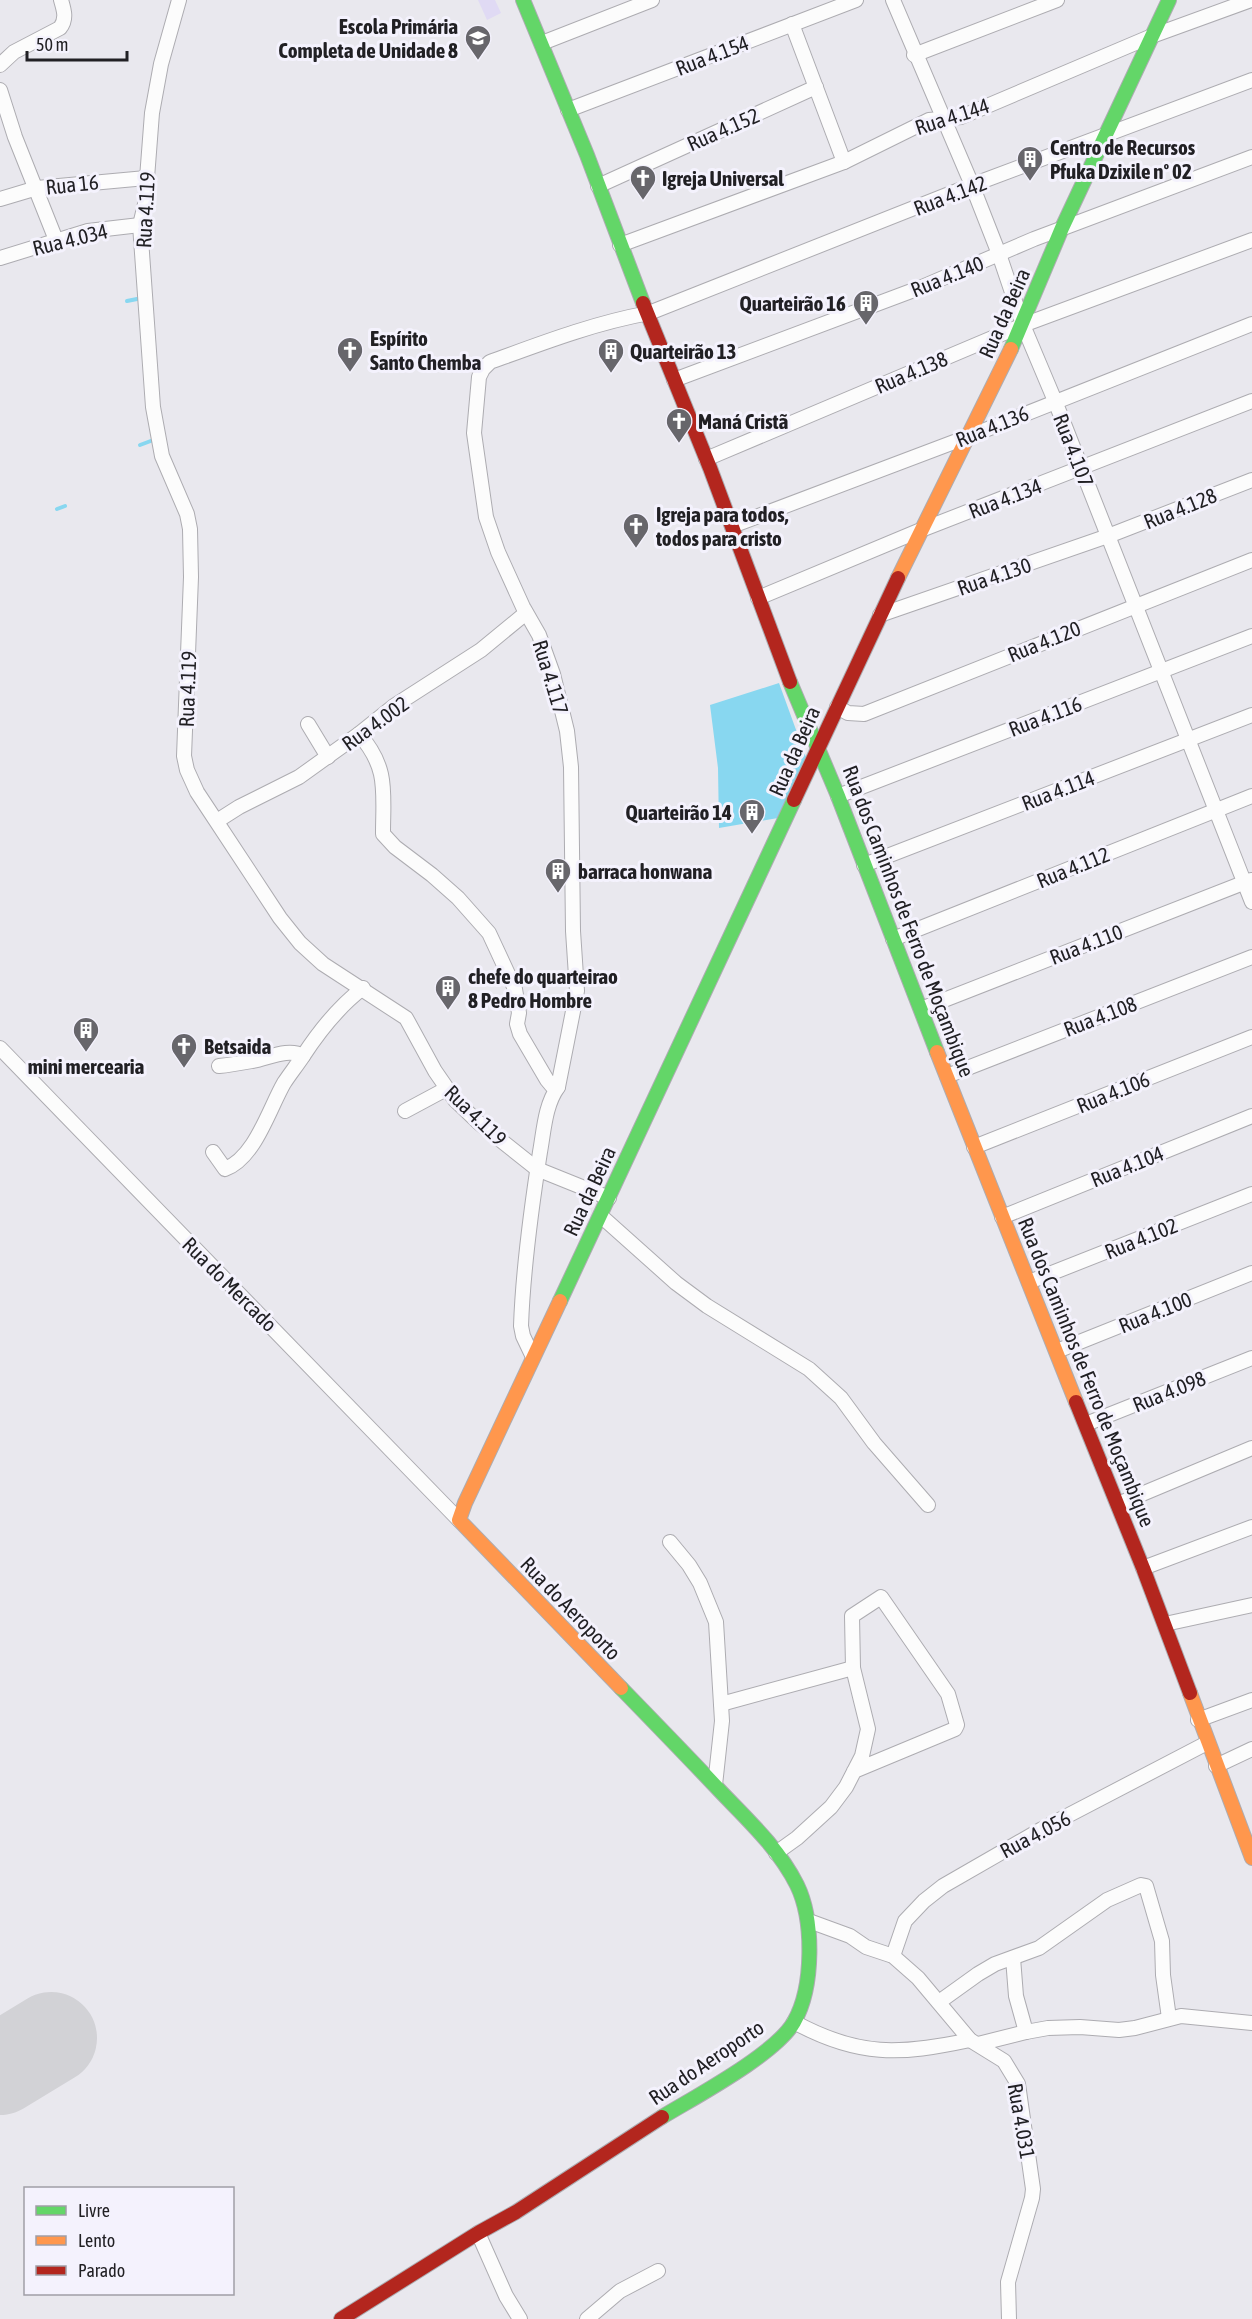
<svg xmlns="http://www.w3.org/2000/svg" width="1252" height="2319" font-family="'Asap Condensed',sans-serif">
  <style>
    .green { fill: #e0daf4 }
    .water { fill: #88d7f0 }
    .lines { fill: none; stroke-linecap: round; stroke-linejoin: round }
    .stream { stroke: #88d7f0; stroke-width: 4 }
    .runway { stroke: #d2d2d6; stroke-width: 92 }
    .street-casing { stroke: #adacb1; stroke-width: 16 }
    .fast-casing { stroke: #adacb1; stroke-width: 16 }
    .slow-casing { stroke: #adacb1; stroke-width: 16 }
    .jam-casing { stroke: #adacb1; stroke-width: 16 }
    .street { stroke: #fcfcfc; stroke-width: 14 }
    .fast { stroke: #63d668; stroke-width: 14 }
    .slow { stroke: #ff974d; stroke-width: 14 }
    .jam { stroke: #b3261e; stroke-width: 14 }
    .labels { text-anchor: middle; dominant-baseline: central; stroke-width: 6; stroke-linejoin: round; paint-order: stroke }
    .poi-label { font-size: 21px; font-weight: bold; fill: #212024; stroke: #f4f2fd; text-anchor: start }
    .street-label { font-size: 21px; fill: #212024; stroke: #f4f2fd }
  </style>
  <rect width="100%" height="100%" fill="#e9e8ee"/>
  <path class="green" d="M 478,0 L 495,0 L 501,13 L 487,20 Z"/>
  <path class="water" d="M 779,683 L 807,760 L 778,818 L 719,828 L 718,768 L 710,705 Z"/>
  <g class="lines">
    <g class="stream">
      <path d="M 127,301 L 137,299"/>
      <path d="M 140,445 L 156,439"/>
      <path d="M 57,509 L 65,506"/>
    </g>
    <path class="runway" d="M 0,2069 L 51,2038"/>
    <g class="street-casing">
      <g id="street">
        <path d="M 179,0 L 161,64 L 152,113 L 145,204 L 140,225 L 153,407 L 162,456 L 187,514 L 190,529 L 191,577 L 184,756 L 187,770 L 197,792 L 280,918 L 300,943 L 323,964 L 406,1018 L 435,1071 L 455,1100 L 479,1123 L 537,1169 L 609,1198"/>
        <path d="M 893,0 L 972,185 L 999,254 L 1023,325 L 1055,401 L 1252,902"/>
        <path d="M 792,24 L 844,162"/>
        <path d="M 542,43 L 652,0"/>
        <path d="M 914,55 L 1057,0"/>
        <path d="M 0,65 L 14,52 L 60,28 C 67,19 64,10 61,0"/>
        <path d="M 0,90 L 15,137 L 56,240"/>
        <path d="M 568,110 L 856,0"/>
        <path d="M 598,186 L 816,87"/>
        <path d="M 0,199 L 37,188 L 146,178"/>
        <path d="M 620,245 L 844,162 L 929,120 L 961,117 L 1152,36 L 1251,0"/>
        <path d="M 0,258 L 88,231 L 140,225"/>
        <path d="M 674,380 L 922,287 L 1034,239 L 1252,157"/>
        <path d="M 706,459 L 1023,325 L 1252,240"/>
        <path d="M 732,526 L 970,436 L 1252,324"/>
        <path d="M 758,598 L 921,530 L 1252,401"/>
        <path d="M 880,615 L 1108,536 L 1252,480"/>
        <path d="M 837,707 L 848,713 L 864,714 L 1252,560"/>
        <path d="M 308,724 L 328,757"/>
        <path d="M 359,734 C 389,768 383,792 383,834 L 395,847 L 432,875 L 458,898 L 489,933 L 515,989 L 519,1013 L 517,1024 L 520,1034 L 547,1080 L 552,1086 L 558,1087"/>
        <path d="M 838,796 L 1252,636"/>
        <path d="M 217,821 L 239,807 L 299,777 L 359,734 L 394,706 L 481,650 L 526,613"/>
        <path d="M 864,865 L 1252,715"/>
        <path d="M 893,939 L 1252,796"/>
        <path d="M 921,1009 L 1251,880"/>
        <path d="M 0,1048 L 459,1520"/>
        <path d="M 303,1056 C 320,1030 338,1007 363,988"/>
        <path d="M 947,1076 L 1252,957"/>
        <path d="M 405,1111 L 446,1089"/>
        <path d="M 974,1147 L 1252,1037"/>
        <path d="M 213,1152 L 225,1169 C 255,1158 269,1109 284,1083 C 290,1074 297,1065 303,1056 C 288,1047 267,1059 252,1061 C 241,1063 230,1065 219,1066"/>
        <path d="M 601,1216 L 676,1283 L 707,1306 L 809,1369 L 841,1398 L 874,1443 L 928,1505"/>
        <path d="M 1002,1217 L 1252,1116"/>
        <path d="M 1029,1282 L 1252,1194"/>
        <path d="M 1057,1351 L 1252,1273"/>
        <path d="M 533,1357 L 523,1336 L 521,1326 C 523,1268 531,1210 540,1152 C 544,1130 545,1105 558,1087 L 577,991 L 573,931 L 571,767 L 567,731 L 553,674 L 539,635 L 523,607 L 498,552 L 486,517 L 474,433 L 479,377 L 483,369 L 490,362 C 542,343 594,323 649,313 L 972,185 L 1252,80"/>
        <path d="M 1086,1424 L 1252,1358"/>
        <path d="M 1118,1504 L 1252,1448"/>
        <path d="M 670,1542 L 689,1565 L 700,1583 L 716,1622 L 722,1721 L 715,1785"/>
        <path d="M 1143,1568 L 1252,1527"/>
        <path d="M 1165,1624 L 1252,1605"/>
        <path d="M 721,1704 L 853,1668"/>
        <path d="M 1198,1720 L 1252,1700"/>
        <path d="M 1216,1766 L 1252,1749"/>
        <path d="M 776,1853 L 797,1838 L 831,1807 L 846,1787 L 862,1756 L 868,1729 L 853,1668 L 852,1616 L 881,1597 L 948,1694 L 957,1725 L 955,1729 L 854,1771"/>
        <path d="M 809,1921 L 850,1936 L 866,1947 L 893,1956 L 918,1978 L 970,2040 L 1004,2061 L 1018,2084 L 1033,2189 L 1032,2198 L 1008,2282 L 1009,2319"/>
        <path d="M 893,1956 L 905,1921 L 924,1901 L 943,1886 L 1042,1829 L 1207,1743"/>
        <path d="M 1013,1958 L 1016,1996 L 1026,2032"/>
        <path d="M 939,2002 L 978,1974 L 995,1964 L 1039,1948 L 1107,1900 L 1141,1885 L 1146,1886 L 1162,1941 L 1163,1975 L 1169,2018"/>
        <path d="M 794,2022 C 858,2057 900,2055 970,2040"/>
        <path d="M 978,2044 L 1026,2032 L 1048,2028 L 1080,2027 L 1119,2030 L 1135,2028 L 1181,2016 L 1252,2023"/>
        <path d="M 478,2233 L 506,2296 L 520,2319"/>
        <path d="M 587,2319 L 620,2291 L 658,2271"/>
      </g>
    </g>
    <g class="fast-casing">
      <g id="fast">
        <path d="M 523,0 L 587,155 L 643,303"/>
        <path d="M 1011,349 L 1062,228 L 1169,0"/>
        <path d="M 790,682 L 838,796 L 937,1052"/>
        <path d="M 560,1301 L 794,800"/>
        <path d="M 621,1688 C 655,1723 689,1758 722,1793 C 749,1821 779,1849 797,1885 C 814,1920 814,1987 794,2022 C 776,2054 695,2097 662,2117"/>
      </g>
    </g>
    <g class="slow-casing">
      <g id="slow">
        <path d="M 898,578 L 1011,349"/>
        <path d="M 937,1052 L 1076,1402"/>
        <path d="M 560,1301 L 465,1503 L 459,1520 L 621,1688"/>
        <path d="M 1190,1693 L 1252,1858"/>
      </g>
    </g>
    <g class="jam-casing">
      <g id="jam">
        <path d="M 643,303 L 710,468 L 790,682"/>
        <path d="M 794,800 L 898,578"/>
        <path d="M 1076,1402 L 1143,1568 L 1190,1693"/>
        <path d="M 341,2319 L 478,2233 L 516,2212 L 662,2117"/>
      </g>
    </g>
    <use href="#street" class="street"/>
    <use href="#fast" class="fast"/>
    <use href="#slow" class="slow"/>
    <use href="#jam" class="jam"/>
  </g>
  <defs>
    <g id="school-pin" transform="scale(1.35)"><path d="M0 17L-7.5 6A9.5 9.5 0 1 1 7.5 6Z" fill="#67666b" stroke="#f4f2fd"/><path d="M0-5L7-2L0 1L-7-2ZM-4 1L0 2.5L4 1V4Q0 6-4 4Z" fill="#fff"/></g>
    <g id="building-pin" transform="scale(1.35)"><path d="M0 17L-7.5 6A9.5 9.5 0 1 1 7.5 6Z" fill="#67666b" stroke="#f4f2fd"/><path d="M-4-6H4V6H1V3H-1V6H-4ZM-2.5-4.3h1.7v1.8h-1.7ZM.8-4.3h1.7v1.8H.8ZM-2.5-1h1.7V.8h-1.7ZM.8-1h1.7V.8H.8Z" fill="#fff"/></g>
    <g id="church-pin" transform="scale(1.35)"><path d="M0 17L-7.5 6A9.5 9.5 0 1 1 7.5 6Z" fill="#67666b" stroke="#f4f2fd"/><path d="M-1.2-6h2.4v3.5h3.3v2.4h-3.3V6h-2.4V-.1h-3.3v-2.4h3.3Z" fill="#fff"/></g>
  </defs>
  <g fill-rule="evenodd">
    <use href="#school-pin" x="478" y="38"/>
    <use href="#building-pin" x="1030" y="159"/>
    <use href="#church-pin" x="643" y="178"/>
    <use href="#building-pin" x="866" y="303"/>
    <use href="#church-pin" x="350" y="350"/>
    <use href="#building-pin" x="611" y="351"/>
    <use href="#church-pin" x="679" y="421"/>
    <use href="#church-pin" x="636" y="526"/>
    <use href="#building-pin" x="752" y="812"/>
    <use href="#building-pin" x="558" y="871"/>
    <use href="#building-pin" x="448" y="988"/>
    <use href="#building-pin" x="86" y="1030"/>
    <use href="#church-pin" x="184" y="1046"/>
  </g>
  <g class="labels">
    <g class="poi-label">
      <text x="458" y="26" text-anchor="end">Escola Primária<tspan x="458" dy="24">Completa de Unidade 8</tspan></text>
      <text x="1050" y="147">Centro de Recursos<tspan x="1050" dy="24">Pfuka Dzixile nº 02</tspan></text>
      <text x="662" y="178">Igreja Universal</text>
      <text x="846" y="303" text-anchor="end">Quarteirão 16</text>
      <text x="370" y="338">Espírito<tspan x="370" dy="24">Santo Chemba</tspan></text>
      <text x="630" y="351">Quarteirão 13</text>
      <text x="698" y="421">Maná Cristã</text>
      <text x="656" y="514">Igreja para todos,<tspan x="656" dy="24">todos para cristo</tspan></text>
      <text x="732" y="812" text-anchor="end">Quarteirão 14</text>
      <text x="578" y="871">barraca honwana</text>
      <text x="468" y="976">chefe do quarteirao<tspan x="468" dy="24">8 Pedro Hombre</tspan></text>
      <text x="204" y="1046">Betsaida</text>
      <text x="86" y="1066" text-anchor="middle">mini mercearia</text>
    </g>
    <g class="street-label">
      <text transform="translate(712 55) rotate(-21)">Rua 4.154</text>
      <text transform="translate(952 116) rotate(-18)">Rua 4.144</text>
      <text transform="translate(723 129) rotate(-24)">Rua 4.152</text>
      <text transform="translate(72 184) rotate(-6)">Rua 16</text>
      <text transform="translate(950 195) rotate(-21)">Rua 4.142</text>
      <text transform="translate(145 210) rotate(-87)">Rua 4.119</text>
      <text transform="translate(70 239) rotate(-14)">Rua 4.034</text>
      <text transform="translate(947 276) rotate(-22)">Rua 4.140</text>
      <text transform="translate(1004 313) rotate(-66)">Rua da Beira</text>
      <text transform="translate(911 372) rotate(-23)">Rua 4.138</text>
      <text transform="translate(992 426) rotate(-22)">Rua 4.136</text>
      <text transform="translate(1074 450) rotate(69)">Rua 4.107</text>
      <text transform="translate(1005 498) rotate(-21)">Rua 4.134</text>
      <text transform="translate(1180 508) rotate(-22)">Rua 4.128</text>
      <text transform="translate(994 576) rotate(-19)">Rua 4.130</text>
      <text transform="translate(1044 641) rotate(-22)">Rua 4.120</text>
      <text transform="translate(551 677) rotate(73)">Rua 4.117</text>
      <text transform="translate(187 689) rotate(-88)">Rua 4.119</text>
      <text transform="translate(1045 716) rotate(-21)">Rua 4.116</text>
      <text transform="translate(375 723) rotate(-36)">Rua 4.002</text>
      <text transform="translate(794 751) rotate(-66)">Rua da Beira</text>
      <text transform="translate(1058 790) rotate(-21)">Rua 4.114</text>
      <text transform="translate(1073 867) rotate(-22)">Rua 4.112</text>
      <text transform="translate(909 921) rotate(69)">Rua dos Caminhos de Ferro de Moçambique</text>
      <text transform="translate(1086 944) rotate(-21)">Rua 4.110</text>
      <text transform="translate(1100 1016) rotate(-21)">Rua 4.108</text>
      <text transform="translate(1113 1092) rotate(-22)">Rua 4.106</text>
      <text transform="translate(476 1115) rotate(44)">Rua 4.119</text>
      <text transform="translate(1127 1166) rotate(-22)">Rua 4.104</text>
      <text transform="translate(589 1191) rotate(-65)">Rua da Beira</text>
      <text transform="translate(1141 1238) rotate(-22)">Rua 4.102</text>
      <text transform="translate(230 1284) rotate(45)">Rua do Mercado</text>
      <text transform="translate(1155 1312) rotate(-22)">Rua 4.100</text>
      <text transform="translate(1087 1372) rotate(68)">Rua dos Caminhos de Ferro de Moçambique</text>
      <text transform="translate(1169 1391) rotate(-22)">Rua 4.098</text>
      <text transform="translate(571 1608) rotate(46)">Rua do Aeroporto</text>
      <text transform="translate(1035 1834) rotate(-28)">Rua 4.056</text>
      <text transform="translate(706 2062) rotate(-34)">Rua do Aeroporto</text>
      <text transform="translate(1022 2121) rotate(80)">Rua 4.031</text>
    </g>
  </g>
  <rect x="24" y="2187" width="210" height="108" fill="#f4f2fd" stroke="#a09ea6" stroke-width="1.5"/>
  <rect x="36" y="2206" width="30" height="9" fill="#63d668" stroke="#a09ea6" stroke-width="1.5"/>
  <text x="78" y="2217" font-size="18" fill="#212024">Livre</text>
  <rect x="36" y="2236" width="30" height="9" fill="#ff974d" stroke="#a09ea6" stroke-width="1.5"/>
  <text x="78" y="2247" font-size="18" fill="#212024">Lento</text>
  <rect x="36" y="2266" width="30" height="9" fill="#b3261e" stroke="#a09ea6" stroke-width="1.5"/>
  <text x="78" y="2277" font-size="18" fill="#212024">Parado</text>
  <path d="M27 51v9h100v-9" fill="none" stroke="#212024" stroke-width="3"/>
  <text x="36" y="51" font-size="18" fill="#212024" stroke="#f4f2fd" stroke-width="4.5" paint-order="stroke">50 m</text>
</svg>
